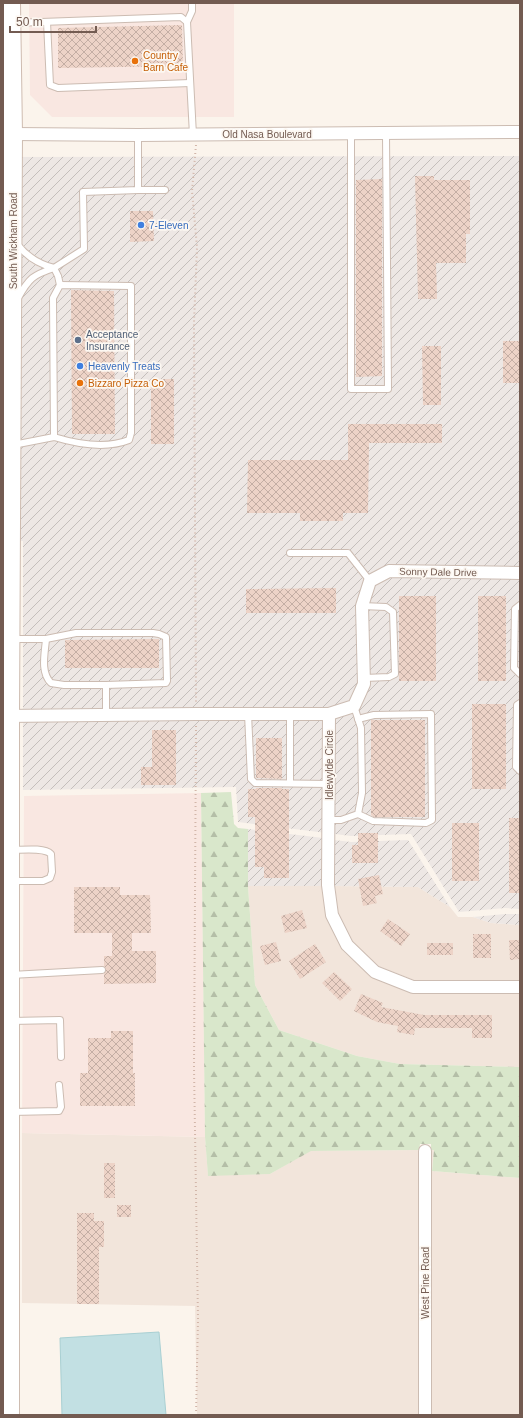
<svg xmlns="http://www.w3.org/2000/svg" width="523" height="1418" font-family="Arial,sans-serif">
  <style>
    .residential { fill: #f2e5db }
    .commercial { fill: #f9e7e1 }
    .industrial { fill: url(#industrial-furrows) }
    .forest { fill: url(#forest-firs) }
    .water { fill: #c2e0e3; stroke: #a9d0d3 }
    .building { fill: url(#building-cross-hatch) }
    .lines { fill: none; stroke-linecap: round; stroke-linejoin: round }
    .service-casing { stroke: #ccbcb2; stroke-width: 8 }
    .minor-casing { stroke: #ccbcb2; stroke-width: 14 }
    .secondary-casing { stroke: #cebcb0; stroke-width: 20 }
    .path { stroke: #d2b6a9; stroke-width: 2; stroke-dasharray: 1 3; stroke-linecap: butt }
    .service { stroke: #fff; stroke-width: 6 }
    .minor { stroke: #fff; stroke-width: 12 }
    .secondary { stroke: #fff; stroke-width: 18 }
    .food-dot { fill: #e8710a; stroke: #fdf8f2; stroke-width: 1.5 }
    .shop-dot { fill: #3f7fe0; stroke: #fdf8f2; stroke-width: 1.5 }
    .service-dot { fill: #5c6f8a; stroke: #fdf8f2; stroke-width: 1.5 }
    .labels { text-anchor: middle; dominant-baseline: central; stroke-width: 3.5; stroke-linejoin: round; paint-order: stroke }
    .food-label { font-size: 10px; fill: #c56008; stroke: #fdf8f2; text-anchor: start }
    .street-label { font-size: 10px; fill: #735b51; stroke: #fdf8f2 }
    .shop-label { font-size: 10px; fill: #366cbe; stroke: #fdf8f2; text-anchor: start }
    .service-label { font-size: 10px; fill: #4e5e75; stroke: #fdf8f2; text-anchor: start }
  </style>
  <defs>
    <pattern id="industrial-furrows" width="10" height="10" patternUnits="userSpaceOnUse"><rect width="10" height="10" fill="#ede7e4"/><path d="M-1 1l2-2M0 10L10 0M9 11l2-2" fill="none" stroke="#c4bebb"/></pattern>
    <pattern id="forest-firs" width="22" height="20" patternUnits="userSpaceOnUse"><rect width="22" height="20" fill="#d9e7cb"/><path d="M5 1l3.5 6h-7zM16 11l3.5 6h-7z" fill="#b4bea7"/></pattern>
    <pattern id="building-cross-hatch" width="8" height="8" patternUnits="userSpaceOnUse"><rect width="8" height="8" fill="#edd3c7"/><path d="M0 0l8 8M0 8l8-8" fill="none" stroke="#c4aea4"/></pattern>
  </defs>
  <rect width="100%" height="100%" fill="#fbf4ec"/>
  <g class="residential">
    <path d="M 248,886 L 323,886 L 326,916 L 343,951 L 371,977 L 411,993 L 520,994 L 520,1067 L 400,1064 L 357,1056 L 279,1030 L 255,985 Z"/>
    <path d="M 335,886 L 418,887 L 450,907 L 458,917 L 473,917 L 491,923 L 520,925 L 520,981 L 414,980 L 378,966 L 351,941 L 338,913 Z"/>
    <path d="M 22,1133 L 205,1137 L 208,1175 L 270,1174 L 310,1151 L 419,1150 L 419,1415 L 197,1415 L 195,1306 L 22,1303 Z"/>
    <path d="M 431,1150 L 434,1150 L 432,1171 L 520,1178 L 520,1415 L 431,1415 Z"/>
  </g>
  <g class="commercial">
    <path d="M 29,3 L 234,3 L 234,117 L 52,117 L 30,95 Z"/>
    <path d="M 201,793 L 205,1137 L 22,1133 L 24,796 Z"/>
  </g>
  <g class="industrial">
    <path d="M 520,156 L 520,909 L 505,908 L 459,912 L 411,834 L 351,836 L 238,822 L 236,787 L 23,790 L 23,541 L 3,542 L 3,157 Z"/>
    <path d="M 248,829 L 323,838 L 323,886 L 248,886 Z"/>
    <path d="M 334,840 L 351,842 L 408,840 L 450,907 L 418,887 L 335,886 Z"/>
    <path d="M 505,914 L 520,914 L 520,925 L 491,923 L 473,917 Z"/>
  </g>
  <path class="forest" d="M 231,792 L 234,824 L 238,828 L 248,829 L 248,886 L 255,985 L 279,1030 L 357,1056 L 400,1064 L 520,1067 L 520,1178 L 432,1171 L 434,1150 L 431,1150 L 431,1144 L 420,1144 L 419,1150 L 311,1151 L 270,1174 L 208,1176 L 205,1137 L 201,793 Z"/>
  <path class="water" d="M 159,1332 L 166,1415 L 62,1415 L 60,1338 Z"/>
  <g class="building">
    <path d="M 182,25 L 183,66 L 58,68 L 58,28 Z"/>
    <path d="M 415,176 L 434,176 L 434,180 L 470,180 L 470,234 L 466,234 L 466,263 L 436,263 L 437,299 L 418,299 Z"/>
    <path d="M 382,179 L 382,376 L 356,377 L 356,180 Z"/>
    <path d="M 130,211 L 153,211 L 154,241 L 130,242 Z"/>
    <path d="M 71,290 L 114,291 L 115,434 L 72,434 Z"/>
    <rect x="503" y="341" width="17" height="42"/>
    <path d="M 422,346 L 441,346 L 441,405 L 423,405 Z"/>
    <rect x="151" y="379" width="23" height="65"/>
    <path d="M 348,424 L 442,424 L 442,443 L 369,443 L 368,513 L 343,513 L 343,521 L 300,521 L 300,513 L 247,513 L 248,460 L 348,460 Z"/>
    <path d="M 336,588 L 336,613 L 246,613 L 246,589 Z"/>
    <rect x="399" y="596" width="37" height="85"/>
    <rect x="478" y="596" width="28" height="85"/>
    <path d="M 159,639 L 159,668 L 65,668 L 65,640 Z"/>
    <rect x="472" y="704" width="34" height="85"/>
    <path d="M 371,720 L 425,720 L 425,817 L 374,817 L 371,815 Z"/>
    <path d="M 152,730 L 176,730 L 176,785 L 141,785 L 141,767 L 152,767 Z"/>
    <path d="M 256,738 L 282,738 L 282,779 L 256,778 Z"/>
    <path d="M 256,788 L 282,788 L 282,789 L 289,789 L 289,878 L 264,878 L 264,867 L 255,867 L 255,817 L 248,817 L 248,789 L 256,789 Z"/>
    <rect x="509" y="818" width="11" height="75"/>
    <rect x="452" y="823" width="27" height="58"/>
    <path d="M 358,833 L 378,833 L 378,863 L 352,863 L 352,845 L 358,845 Z"/>
    <path d="M 379,875 L 383,894 L 375,896 L 377,903 L 363,906 L 358,879 Z"/>
    <path d="M 74,887 L 120,887 L 120,895 L 150,895 L 151,933 L 132,933 L 132,951 L 156,951 L 156,983 L 104,984 L 104,974 L 106,970 L 104,966 L 104,956 L 112,956 L 112,933 L 74,933 Z"/>
    <path d="M 302,910 L 307,928 L 285,933 L 281,916 Z"/>
    <path d="M 388,919 L 410,934 L 401,946 L 380,931 Z"/>
    <rect x="473" y="934" width="18" height="24"/>
    <path d="M 509,940 L 520,940 L 520,959 L 510,960 Z"/>
    <path d="M 276,942 L 281,961 L 265,965 L 260,946 Z"/>
    <rect x="427" y="943" width="26" height="12"/>
    <path d="M 315,944 L 326,962 L 300,979 L 289,961 Z"/>
    <path d="M 334,972 L 352,989 L 340,1001 L 322,983 Z"/>
    <path d="M 361,994 L 383,1003 L 381,1007 L 424,1015 L 492,1015 L 492,1038 L 472,1038 L 472,1028 L 415,1028 L 414,1035 L 397,1032 L 398,1026 L 377,1022 L 354,1011 Z"/>
    <path d="M 111,1031 L 133,1031 L 133,1073 L 135,1073 L 135,1106 L 80,1106 L 80,1073 L 88,1073 L 88,1038 L 111,1038 Z"/>
    <rect x="104" y="1163" width="11" height="35"/>
    <rect x="117" y="1205" width="14" height="12"/>
    <path d="M 77,1213 L 94,1213 L 94,1221 L 104,1221 L 104,1247 L 99,1247 L 99,1304 L 77,1304 Z"/>
  </g>
  <g class="lines">
    <g class="service-casing">
      <g id="service">
        <path d="M 47,22 L 50,85 L 58,88 L 190,83"/>
        <path d="M 187,22 L 192,11 L 192,3"/>
        <path d="M 13,23 L 181,17 L 187,22 L 193,135"/>
        <path d="M 351,134 L 351,389 L 388,389 L 386,134"/>
        <path d="M 138,190 L 165,190"/>
        <path d="M 17,244 C 27,257 38,264 54,268 C 33,275 29,278 18,298"/>
        <path d="M 60,285 L 58,276 L 54,268 L 84,249 L 83,192 L 138,190 L 138,135"/>
        <path d="M 13,445 L 54,437 L 53,298 L 60,285 L 131,286 L 131,433 L 129,440 C 106,449 77,444 54,437"/>
        <path d="M 290,553 L 348,553 L 370,581"/>
        <path d="M 520,605 L 515,609 L 514,668 L 520,674"/>
        <path d="M 362,606 L 386,607 L 393,612 L 395,674 L 389,677 L 364,678"/>
        <path d="M 12,639 L 46,639 C 45,653 40,672 51,683 L 64,685 L 106,685 L 106,715"/>
        <path d="M 46,639 L 76,633 L 153,633 L 159,634 L 166,637 L 167,681 L 166,683 L 106,685"/>
        <path d="M 520,703 L 517,705 L 516,767 L 520,771"/>
        <path d="M 248,714 L 251,779 L 255,783 L 329,784"/>
        <path d="M 290,714 L 290,783"/>
        <path d="M 358,719 L 374,715 L 431,714 L 432,820 L 426,823 L 373,821 L 358,814"/>
        <path d="M 329,820 L 341,820 L 358,814 L 362,793 L 361,728 L 354,706"/>
        <path d="M 11,881 L 43,881 L 50,878 L 52,872 L 51,854 C 44,847 22,850 11,850"/>
        <path d="M 11,975 L 102,970"/>
        <path d="M 11,1021 L 60,1020 L 61,1057"/>
        <path d="M 11,1112 L 59,1111 L 61,1107 L 59,1085"/>
      </g>
    </g>
    <g class="minor-casing">
      <g id="minor">
        <path d="M 13,134 L 138,135 L 520,132"/>
        <path d="M 329,714 L 328,885 L 332,915 L 347,945 L 375,972 L 413,987 L 520,987"/>
        <path d="M 4,716 L 196,714 L 329,714 L 354,706 L 364,684 L 362,606 L 370,581 L 389,571 L 520,573"/>
        <path d="M 425,1151 L 425,1415"/>
      </g>
    </g>
    <g class="secondary-casing">
      <path id="secondary" d="M 10,1415 L 10,716 L 13,134 L 11,3"/>
    </g>
    <g class="path">
      <path d="M 196,145 L 192,191 L 197,247 L 194,323 L 196,704"/>
      <path d="M 196,1415 L 198,1320 L 194,1068 L 196,724"/>
    </g>
    <use href="#service" class="service"/>
    <use href="#minor" class="minor"/>
    <use href="#secondary" class="secondary"/>
  </g>
  <g class="food-dot">
    <circle cx="135" cy="61" r="4"/>
    <circle cx="80" cy="383" r="4"/>
  </g>
  <g class="shop-dot">
    <circle cx="141" cy="225" r="4"/>
    <circle cx="80" cy="366" r="4"/>
  </g>
  <circle class="service-dot" cx="78" cy="340" r="4"/>
  <g class="labels">
    <g class="food-label">
      <text x="143" y="55">Country<tspan x="143" dy="12">Barn Cafe</tspan></text>
      <text x="88" y="383">Bizzaro Pizza Co</text>
    </g>
    <g class="street-label">
      <text x="267" y="134">Old Nasa Boulevard</text>
      <text transform="translate(13 241) rotate(-90)">South Wickham Road</text>
      <text transform="translate(438 572) rotate(1)">Sonny Dale Drive</text>
      <text transform="translate(329 765) rotate(-90)">Idlewylde Circle</text>
      <text transform="translate(425 1283) rotate(-90)">West Pine Road</text>
    </g>
    <g class="shop-label">
      <text x="149" y="225">7-Eleven</text>
      <text x="88" y="366">Heavenly Treats</text>
    </g>
    <g class="service-label">
      <text x="86" y="334">Acceptance<tspan x="86" dy="12">Insurance</tspan></text>
    </g>
  </g>
  <rect width="523" height="1418" fill="none" stroke="#735b51" stroke-width="8"/>
  <path d="M10 26v6h86v-6" fill="none" stroke="#735b51" stroke-width="2"/>
  <text x="16" y="26" font-size="12" fill="#735b51" stroke="#fdf8f2" stroke-width="3" paint-order="stroke">50 m</text>
</svg>
